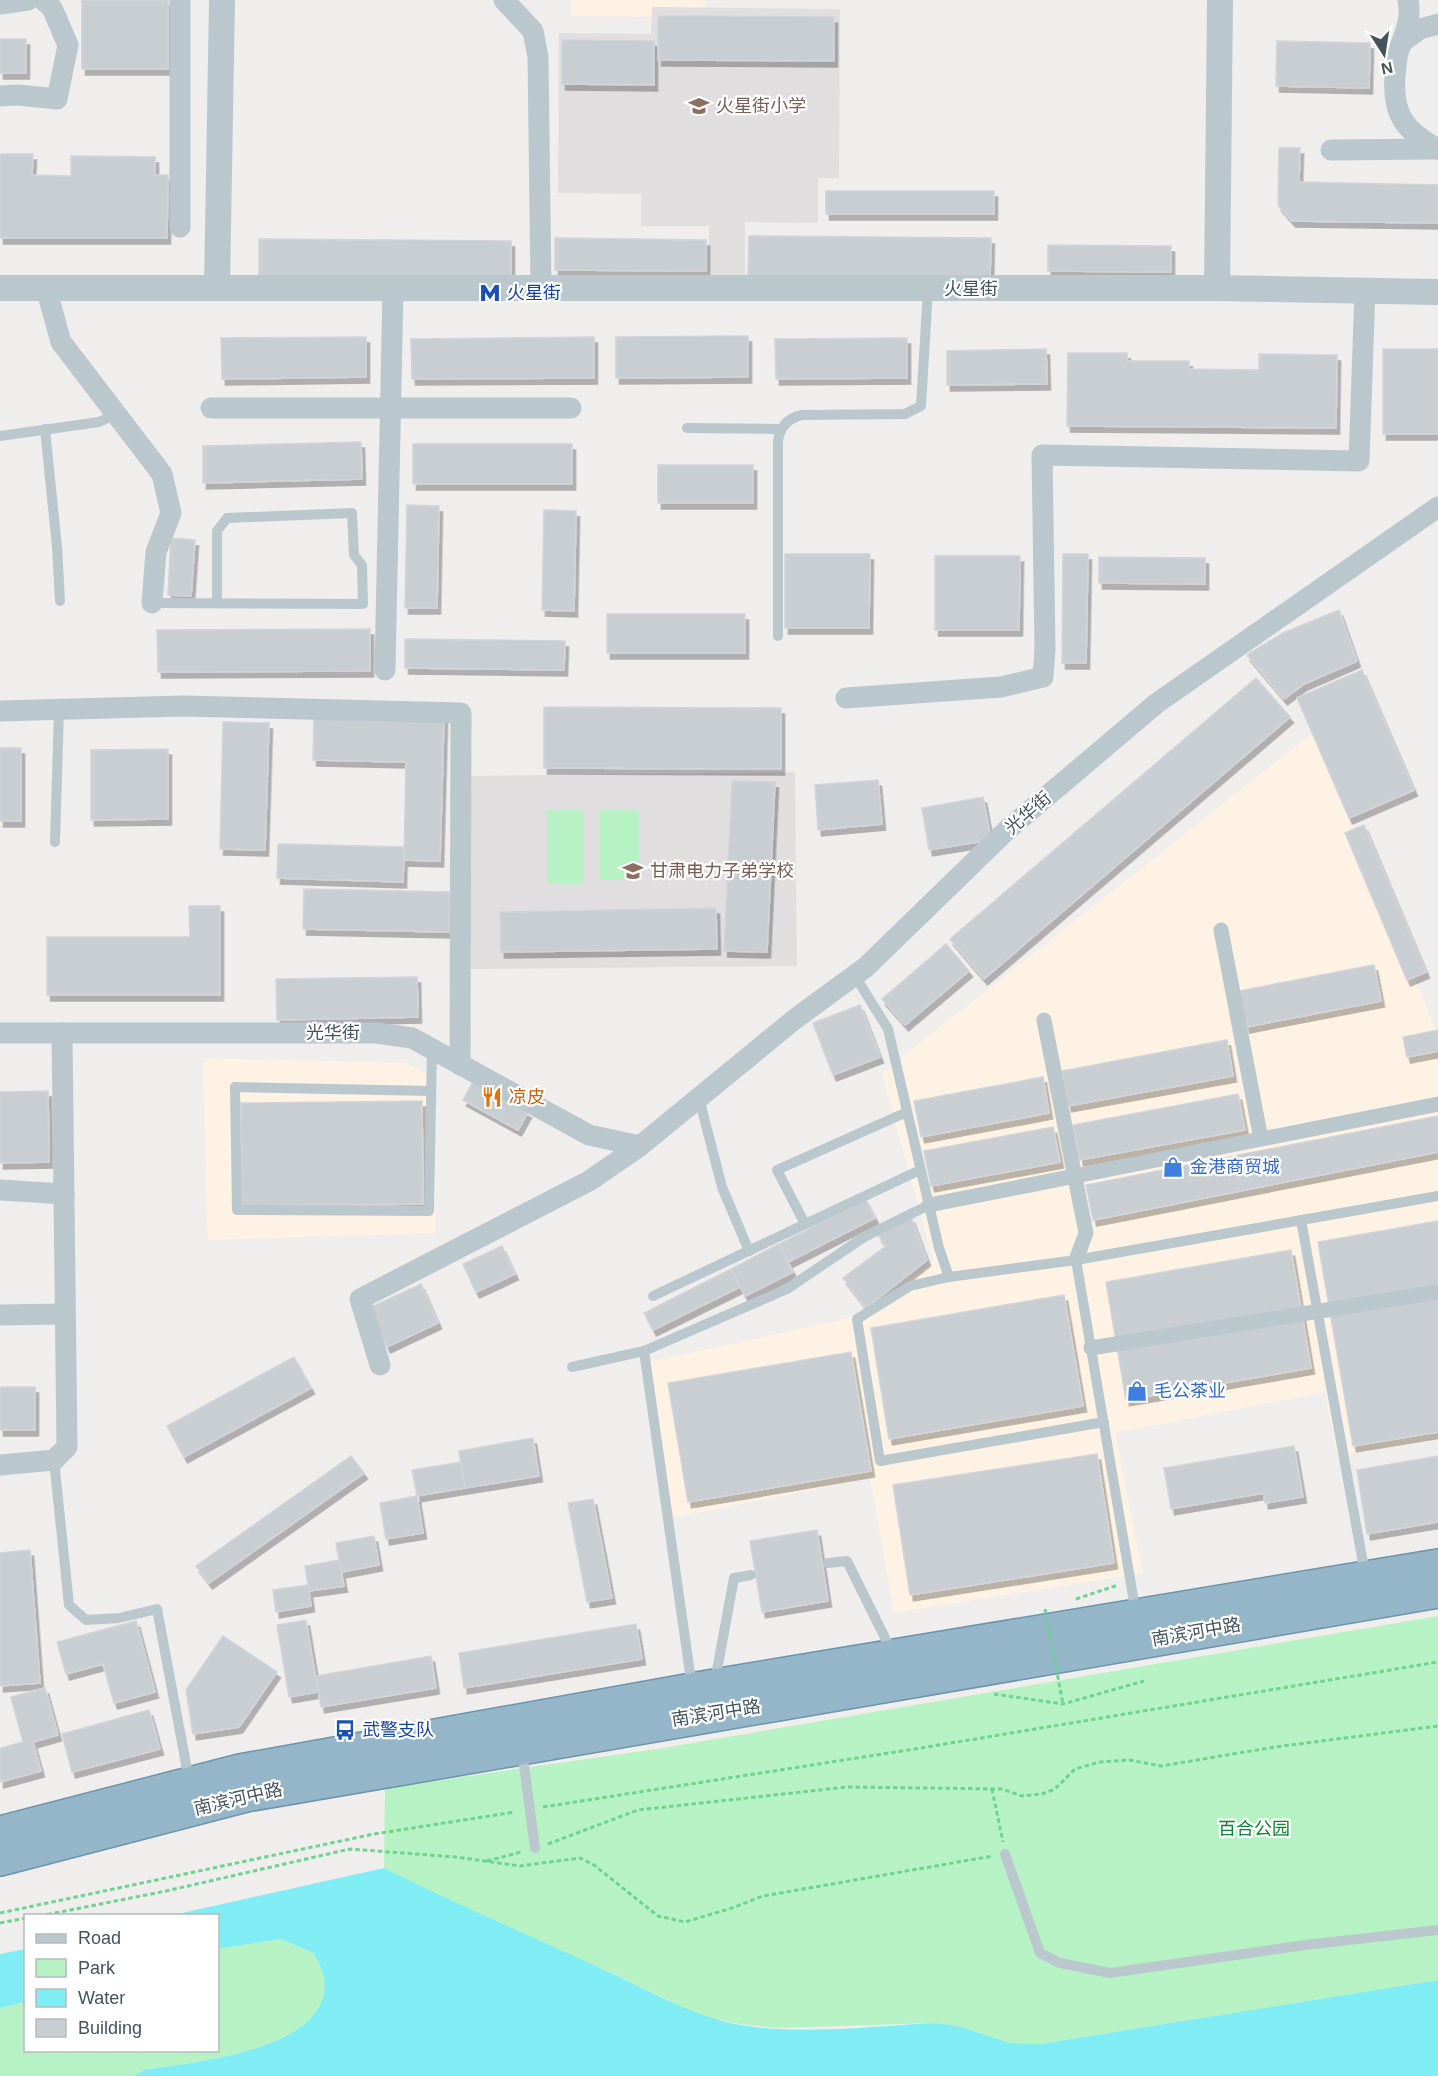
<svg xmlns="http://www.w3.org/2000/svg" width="1438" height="2076" font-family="Arial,'Noto Sans SC',sans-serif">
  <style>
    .commercial { fill: #fdf2e4 }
    .education { fill: #e1dedf }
    .green { fill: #b7f2c5 }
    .water { fill: #80ecf3 }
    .building { fill: #c9ced3; stroke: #d1d4da; stroke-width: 1.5; filter: url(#shadow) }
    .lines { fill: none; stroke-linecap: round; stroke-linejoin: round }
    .trunk-casing { stroke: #6c94ac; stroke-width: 36 }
    .path { stroke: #6cd391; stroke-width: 3; stroke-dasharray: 4.5 3; stroke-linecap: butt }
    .service { stroke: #bac8ce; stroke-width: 10 }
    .pedestrian { stroke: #bac8ce; stroke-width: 15 }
    .minor { stroke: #bac8ce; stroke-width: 21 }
    .tertiary { stroke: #bac8ce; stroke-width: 26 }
    .trunk { stroke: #95b6c8; stroke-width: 33 }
    .path-bridge { stroke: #6cd391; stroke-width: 3; stroke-dasharray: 4.5 3; stroke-linecap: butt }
    .labels { text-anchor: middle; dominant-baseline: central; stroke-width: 4.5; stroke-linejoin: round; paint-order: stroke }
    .education-label { font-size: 18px; fill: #785e54; stroke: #fff; text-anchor: start }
    .street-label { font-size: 18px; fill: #44545c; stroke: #fff }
    .transit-label { font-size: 18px; fill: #164399; stroke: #fff; text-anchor: start }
    .food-label { font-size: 18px; fill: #c56008; stroke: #fff; text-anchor: start }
    .shop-label { font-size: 18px; fill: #366cbe; stroke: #fff; text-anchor: start }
    .park-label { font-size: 18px; fill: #0f8338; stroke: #fff }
  </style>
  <defs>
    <filter id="shadow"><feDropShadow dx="3.5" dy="6" stdDeviation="0" flood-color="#0004"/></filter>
  </defs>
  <rect width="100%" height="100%" fill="#f0eded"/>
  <g class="commercial">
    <path d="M 571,0 L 705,0 L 705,17 L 571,16 Z"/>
    <path d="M 1315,731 L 1438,1036 L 1438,1440 L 1337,1456 L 1325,1392 L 1115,1433 L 1143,1573 L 894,1613 L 870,1478 L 662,1520 L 650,1362 L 867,1314 L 933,1261 L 882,1073 Z"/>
    <path d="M 203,1058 L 406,1063 L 436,1079 L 435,1233 L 208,1240 Z"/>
  </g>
  <g class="education">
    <path d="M 652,7 L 840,9 L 839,178 L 818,178 L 818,223 L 745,222 L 745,281 L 709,281 L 709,226 L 641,226 L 641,194 L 558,193 L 559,33 L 651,34 Z"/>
    <path d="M 795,772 L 797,966 L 470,969 L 469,776 Z"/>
  </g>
  <g class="green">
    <rect x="547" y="810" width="37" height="73"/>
    <rect x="600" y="810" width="39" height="70"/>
    <path d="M 1438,1616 L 1438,1980 L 1040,2044 L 1010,2043 L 958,2026 L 936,2023 L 779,2028 L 739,2024 L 698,2015 L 614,1974 L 485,1918 L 384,1868 L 385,1788 L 657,1749 Z"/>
    <path d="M 280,1939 L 314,1953 C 317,1961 323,1970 324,1978 C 334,2051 192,2062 144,2070 L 133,2076 L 0,2076 L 0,2008 L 25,2002 L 26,2050 L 218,2050 L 218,1949 Z"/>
  </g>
  <g class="water">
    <path d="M 384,1868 C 460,1906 538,1939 615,1975 C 656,1994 691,2015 736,2024 C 796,2036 874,2026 936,2023 L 958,2026 L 1010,2043 L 1040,2044 L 1438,1980 L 1438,2076 L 133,2076 L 144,2070 C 192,2062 334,2051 324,1978 C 323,1970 317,1960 314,1953 L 280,1939 L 218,1949 L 218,1916 L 173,1915 Z"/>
    <path d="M 25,1949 L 25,2002 L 0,2008 L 0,1954 Z"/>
  </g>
  <g class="building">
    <rect x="82" y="0" width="86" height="69"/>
    <path d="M 658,16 L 834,17 L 834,61 L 658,60 Z"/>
    <rect x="0" y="39" width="26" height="34"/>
    <path d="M 562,40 L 654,41 L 654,85 L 562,84 Z"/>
    <path d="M 1277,41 L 1370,43 L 1369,88 L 1276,86 Z"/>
    <path d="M 1279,148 L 1300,148 L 1299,182 L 1438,185 L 1438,223 L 1292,221 L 1278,205 Z"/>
    <path d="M 0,154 L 33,154 L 32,175 L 71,176 L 71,156 L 155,157 L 155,175 L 168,175 L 167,238 L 0,238 Z"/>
    <rect x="826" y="191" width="168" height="23"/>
    <path d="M 749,236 L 991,238 L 990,278 L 748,276 Z"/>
    <path d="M 555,238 L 706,240 L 706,271 L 555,270 Z"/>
    <path d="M 259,239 L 511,241 L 511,282 L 259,280 Z"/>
    <path d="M 1048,245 L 1171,246 L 1171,272 L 1048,271 Z"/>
    <path d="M 748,336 L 748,377 L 616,378 L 616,337 Z"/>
    <path d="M 366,337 L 366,377 L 222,379 L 221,338 Z"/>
    <path d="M 594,337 L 594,378 L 412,379 L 411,339 Z"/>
    <path d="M 907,338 L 907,378 L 776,379 L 775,339 Z"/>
    <path d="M 1046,349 L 1047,384 L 947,385 L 947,351 Z"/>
    <rect x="1383" y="349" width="55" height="85"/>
    <path d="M 1068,353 L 1127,353 L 1127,361 L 1189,361 L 1189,369 L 1259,370 L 1259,354 L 1337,355 L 1336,428 L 1067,426 Z"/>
    <path d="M 361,442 L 362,479 L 203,483 L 203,446 Z"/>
    <rect x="413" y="444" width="159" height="40"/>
    <rect x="658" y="465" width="95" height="38"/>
    <path d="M 407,505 L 439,506 L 437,608 L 405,608 Z"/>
    <path d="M 544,510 L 576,511 L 574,611 L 542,610 Z"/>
    <path d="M 171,538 L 195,540 L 191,596 L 168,595 Z"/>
    <path d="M 785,554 L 870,554 L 869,628 L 785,628 Z"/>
    <path d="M 1063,554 L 1088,554 L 1086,663 L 1062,663 Z"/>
    <path d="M 935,556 L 1020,556 L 1019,630 L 935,630 Z"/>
    <path d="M 1099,557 L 1205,558 L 1205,584 L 1099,583 Z"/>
    <path d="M 1339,610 L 1357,661 L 1304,684 L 1284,699 L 1247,655 L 1283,633 Z"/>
    <rect x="607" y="614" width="138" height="39"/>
    <path d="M 370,629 L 370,671 L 158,672 L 157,630 Z"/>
    <path d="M 405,639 L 565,641 L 564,670 L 405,668 Z"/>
    <path d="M 1362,670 L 1414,790 L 1349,818 L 1297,698 Z"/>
    <path d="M 1256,678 L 1290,717 L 984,979 L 950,939 Z"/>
    <path d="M 544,707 L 781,708 L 781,769 L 544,768 Z"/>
    <path d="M 314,713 L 444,716 L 440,861 L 404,860 L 406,762 L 313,760 Z"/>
    <path d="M 223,722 L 269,723 L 265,850 L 220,849 Z"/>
    <rect x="0" y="748" width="21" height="73"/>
    <path d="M 168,749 L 168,819 L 91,820 L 91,750 Z"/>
    <path d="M 878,780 L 882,824 L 818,830 L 815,785 Z"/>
    <path d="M 732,781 L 775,782 L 767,952 L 724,951 Z"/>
    <path d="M 983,797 L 991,840 L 929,850 L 922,808 Z"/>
    <path d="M 1364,825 L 1426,972 L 1407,980 L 1345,833 Z"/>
    <path d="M 278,844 L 404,847 L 403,882 L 277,878 Z"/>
    <path d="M 304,889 L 450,892 L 449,932 L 303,929 Z"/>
    <path d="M 189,906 L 220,906 L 220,995 L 47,995 L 47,937 L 190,937 Z"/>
    <path d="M 716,908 L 717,949 L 501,952 L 500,912 Z"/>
    <path d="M 946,944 L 969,971 L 905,1025 L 882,999 Z"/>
    <path d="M 1374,965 L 1381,1001 L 1246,1027 L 1239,991 Z"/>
    <path d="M 417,977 L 418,1017 L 277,1020 L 276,979 Z"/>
    <path d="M 860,1005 L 880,1057 L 833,1075 L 813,1023 Z"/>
    <path d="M 1438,1030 L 1438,1051 L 1407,1057 L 1403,1037 Z"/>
    <path d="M 1227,1040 L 1233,1076 L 1068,1106 L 1062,1071 Z"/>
    <path d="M 1043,1077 L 1049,1113 L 921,1137 L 914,1101 Z"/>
    <path d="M 473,1082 L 528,1112 L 518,1130 L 463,1100 Z"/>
    <path d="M 48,1091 L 49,1162 L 0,1163 L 0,1092 Z"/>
    <path d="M 1238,1094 L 1245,1130 L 1080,1160 L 1073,1125 Z"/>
    <path d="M 422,1101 L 423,1204 L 242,1206 L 241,1103 Z"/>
    <path d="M 1438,1116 L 1438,1152 L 1093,1220 L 1086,1185 Z"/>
    <path d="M 1053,1127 L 1060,1162 L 931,1186 L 924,1151 Z"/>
    <path d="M 866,1200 L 875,1218 L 788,1262 L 779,1244 Z"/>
    <path d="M 911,1217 L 927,1260 L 866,1308 L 843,1278 L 886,1246 L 878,1235 Z"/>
    <path d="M 1438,1221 L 1438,1432 L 1353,1446 L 1318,1242 Z"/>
    <path d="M 779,1244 L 793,1272 L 745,1296 L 731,1269 Z"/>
    <path d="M 502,1246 L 515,1274 L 476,1292 L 463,1264 Z"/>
    <path d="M 1291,1250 L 1311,1368 L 1126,1400 L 1106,1282 Z"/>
    <path d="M 731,1269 L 740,1287 L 653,1330 L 644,1313 Z"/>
    <path d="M 421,1284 L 438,1323 L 387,1347 L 369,1308 Z"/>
    <path d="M 1064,1295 L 1083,1406 L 889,1439 L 871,1328 Z"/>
    <path d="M 851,1352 L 871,1471 L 688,1502 L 668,1383 Z"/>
    <path d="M 294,1357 L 311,1388 L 184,1457 L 167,1426 Z"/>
    <rect x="0" y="1387" width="35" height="43"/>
    <path d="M 533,1438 L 539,1476 L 465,1488 L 459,1451 Z"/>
    <path d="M 1294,1446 L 1303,1497 L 1265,1503 L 1264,1493 L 1171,1509 L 1164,1468 Z"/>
    <path d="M 1097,1454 L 1114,1563 L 910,1595 L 893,1485 Z"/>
    <path d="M 351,1456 L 364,1473 L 209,1583 L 196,1566 Z"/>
    <path d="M 1438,1456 L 1438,1522 L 1367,1534 L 1357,1470 Z"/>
    <path d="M 461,1462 L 465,1488 L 417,1496 L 412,1470 Z"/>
    <path d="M 417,1496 L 423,1533 L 386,1539 L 380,1503 Z"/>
    <path d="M 593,1499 L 612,1598 L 587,1602 L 568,1503 Z"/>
    <path d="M 817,1530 L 828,1601 L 762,1612 L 750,1541 Z"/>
    <path d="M 374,1536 L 379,1565 L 341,1572 L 336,1543 Z"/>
    <path d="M 30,1550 L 40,1683 L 0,1686 L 0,1553 Z"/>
    <path d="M 339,1560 L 344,1586 L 309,1591 L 305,1566 Z"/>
    <path d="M 308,1585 L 311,1606 L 276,1612 L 273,1590 Z"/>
    <path d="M 306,1620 L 318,1692 L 289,1697 L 277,1625 Z"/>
    <path d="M 136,1621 L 155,1692 L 114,1703 L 103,1664 L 66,1674 L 57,1642 Z"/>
    <path d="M 636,1624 L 642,1659 L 464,1688 L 459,1653 Z"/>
    <path d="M 223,1636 L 277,1672 L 239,1727 L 193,1734 L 186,1690 Z"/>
    <path d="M 431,1656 L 436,1688 L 321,1707 L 316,1676 Z"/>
    <path d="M 45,1688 L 58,1735 L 33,1742 L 41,1771 L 0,1782 L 0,1748 L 23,1742 L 11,1697 Z"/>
    <path d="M 149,1710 L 160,1749 L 72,1772 L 62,1734 Z"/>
  </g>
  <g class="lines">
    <g class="trunk-casing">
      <g id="trunk">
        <path d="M 0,1833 L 240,1771 L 714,1686 L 1438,1566"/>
        <path d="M 0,1859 L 246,1795 L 1438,1591"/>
      </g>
    </g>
    <g class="path">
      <path d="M 1076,1599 L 1118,1585"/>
      <path d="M 994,1694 L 1063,1704 L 1144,1681"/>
      <path d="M 992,1789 L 1003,1842"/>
      <path d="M 543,1807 L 921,1748 L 1438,1662"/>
      <path d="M 548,1844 L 638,1810 L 847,1787 L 1002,1789 L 1022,1796 L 1042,1794 L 1055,1789 L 1075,1769 L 1100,1762 L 1129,1760 L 1161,1766 L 1275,1747 L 1438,1726"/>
      <path d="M 487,1861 L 521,1852"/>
      <path d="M 0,1913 L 374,1834 L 515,1812"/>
      <path d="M 40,1916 L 166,1891 L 350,1849 L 456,1857 L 520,1866 L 580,1858 L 594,1865 L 658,1916 L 685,1922 L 732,1908 L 763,1896 L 993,1856"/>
      <path d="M 0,1923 L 26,1918"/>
    </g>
    <g class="service">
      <path d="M 687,428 L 781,429"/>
      <path d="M 45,429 L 57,547 L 60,601"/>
      <path d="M 0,436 L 99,422 L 116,414"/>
      <path d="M 152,603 L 363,604 L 362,565 L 354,555 L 352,513 L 227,518 L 217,531 L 217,603"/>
      <path d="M 778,636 L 778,441 C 780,426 788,418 802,415 L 905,414 L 921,406 L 928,289"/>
      <path d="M 55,842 L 59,710"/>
      <path d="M 855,976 L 888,1029 L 939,1248 L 949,1277"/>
      <path d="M 431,1091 L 235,1087 L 237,1210 L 429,1211 L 432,1049"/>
      <path d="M 699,1098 L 722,1187 L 749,1251"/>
      <path d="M 1301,1220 L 1365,1574"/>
      <path d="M 805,1224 L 777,1170 L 907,1112"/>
      <path d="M 1076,1260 L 1136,1614"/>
      <path d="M 653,1296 L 920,1170"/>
      <path d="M 572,1367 L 644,1351"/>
      <path d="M 1104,1422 L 880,1461 L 857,1319 L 910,1286 L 949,1277 L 1076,1260 L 1438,1196"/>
      <path d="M 54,1460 L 69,1605 L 86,1620 L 119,1618 L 157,1609 L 189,1780"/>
      <path d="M 828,1563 L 847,1561 L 892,1652"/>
      <path d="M 715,1681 L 734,1578 L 751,1575"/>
      <path d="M 692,1687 L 644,1351 L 787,1289 L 864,1237 L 929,1205"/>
      <path d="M 522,1750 L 535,1848"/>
      <path d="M 1005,1854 L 1040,1953 L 1060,1963 L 1110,1973 L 1305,1945 L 1438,1930"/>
    </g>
    <g class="pedestrian">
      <path d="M 1221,930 L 1261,1139"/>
      <path d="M 1044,1020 L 1086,1233 L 1076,1260"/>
      <path d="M 929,1205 L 1438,1104"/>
      <path d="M 1091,1348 L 1438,1292"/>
    </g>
    <g class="minor">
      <path d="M 180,0 L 180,227"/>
      <path d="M 504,0 L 533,31 L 538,57 L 541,290"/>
      <path d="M 1408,0 C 1412,21 1404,34 1398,53 C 1396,60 1396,69 1395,76 C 1392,115 1405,131 1438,149"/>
      <path d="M 0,4 L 28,0"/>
      <path d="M 1402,42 L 1420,29 L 1438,24"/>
      <path d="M 0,96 L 18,95 L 57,99 L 68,45 L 52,8 L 43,0"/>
      <path d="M 1331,150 L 1437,149"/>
      <path d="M 46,288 L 61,342 L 162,474 L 171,513 L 156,552 L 152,603"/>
      <path d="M 211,408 L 571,408"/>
      <path d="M 385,670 L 393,289"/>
      <path d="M 846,698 L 1001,687 L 1043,677 L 1045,649 L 1042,455 L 1359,461 L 1365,289"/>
      <path d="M 0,711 L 182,706 L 461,713 L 460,1065"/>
      <path d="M 0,1033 L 376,1033 L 412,1038 L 589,1135 L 640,1146"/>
      <path d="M 0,1190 L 64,1194"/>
      <path d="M 0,1315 L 65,1314"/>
      <path d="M 380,1365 L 360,1299 L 589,1181 L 640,1146 L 795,1019 L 866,967 L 1007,830 L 1157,703 L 1438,507"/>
      <path d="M 0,1465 L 54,1460 L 67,1447 L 62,1033"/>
    </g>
    <g class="tertiary">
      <path d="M 0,288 L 1217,288 L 1438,292"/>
      <path d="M 217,288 L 222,0"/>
      <path d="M 1217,288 L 1220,0"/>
    </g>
    <use href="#trunk" class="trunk"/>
    <path class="path-bridge" d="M 1045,1609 L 1063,1704"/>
  </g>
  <defs>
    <g id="school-bare" transform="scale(1.62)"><path d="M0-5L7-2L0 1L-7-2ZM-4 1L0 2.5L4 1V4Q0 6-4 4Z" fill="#8d6e63" stroke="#fff" stroke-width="2.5" paint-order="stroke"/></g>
    <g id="metro-bare" transform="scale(1.62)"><path d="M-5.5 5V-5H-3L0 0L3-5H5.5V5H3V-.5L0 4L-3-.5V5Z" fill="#1a4fb4" stroke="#fff" stroke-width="2.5" paint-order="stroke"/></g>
    <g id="restaurant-bare" transform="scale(1.62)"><path d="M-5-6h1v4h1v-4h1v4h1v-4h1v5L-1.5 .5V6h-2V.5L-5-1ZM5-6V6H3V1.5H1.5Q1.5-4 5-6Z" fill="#e8710a" stroke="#fff" stroke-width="2.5" paint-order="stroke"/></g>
    <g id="shop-bare" transform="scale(1.62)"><path d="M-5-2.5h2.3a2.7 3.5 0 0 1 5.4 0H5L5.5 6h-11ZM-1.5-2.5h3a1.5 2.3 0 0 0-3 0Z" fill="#3f7fe0" stroke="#fff" stroke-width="2.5" paint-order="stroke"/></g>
    <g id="bus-bare" transform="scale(1.62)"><path d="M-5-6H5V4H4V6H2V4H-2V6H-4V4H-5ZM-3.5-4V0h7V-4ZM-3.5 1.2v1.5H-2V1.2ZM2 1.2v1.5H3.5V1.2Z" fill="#1a4fb4" stroke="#fff" stroke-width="2.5" paint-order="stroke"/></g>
  </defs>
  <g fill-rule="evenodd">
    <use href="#school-bare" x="699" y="106"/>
    <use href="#metro-bare" x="490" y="293"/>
    <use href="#school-bare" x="633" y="871"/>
    <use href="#restaurant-bare" x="492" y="1097"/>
    <use href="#shop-bare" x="1173" y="1167"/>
    <use href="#shop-bare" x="1137" y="1391"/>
    <use href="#bus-bare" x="345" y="1730"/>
  </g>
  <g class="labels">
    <g class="education-label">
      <text x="716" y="106">火星街小学</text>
      <text x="650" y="871">甘肃电力子弟学校</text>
    </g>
    <g class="street-label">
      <text x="971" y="289">火星街</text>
      <text transform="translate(1028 813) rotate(-41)">光华街</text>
      <text x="333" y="1033">光华街</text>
      <text transform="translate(1196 1632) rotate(-10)">南滨河中路</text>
      <text transform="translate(716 1713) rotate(-9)">南滨河中路</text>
      <text transform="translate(238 1799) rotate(-13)">南滨河中路</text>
    </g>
    <g class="transit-label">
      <text x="507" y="293">火星街</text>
      <text x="362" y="1730">武警支队</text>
    </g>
    <g class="food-label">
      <text x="509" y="1097">凉皮</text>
    </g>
    <g class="shop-label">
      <text x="1190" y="1167">金港商贸城</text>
      <text x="1154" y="1391">毛公茶业</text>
    </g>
    <g class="park-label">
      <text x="1254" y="1829">百合公园</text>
    </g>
  </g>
  <rect x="24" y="1914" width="195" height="138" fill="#ffffff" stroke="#b4bbbe" stroke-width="1.5"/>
  <rect x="36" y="1934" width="30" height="9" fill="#bac8ce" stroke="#b4bbbe" stroke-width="1.5"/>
  <text x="78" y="1944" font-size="18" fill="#44545c">Road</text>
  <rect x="36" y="1959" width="30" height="18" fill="#b7f2c5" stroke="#b4bbbe" stroke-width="1.5"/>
  <text x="78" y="1974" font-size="18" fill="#44545c">Park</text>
  <rect x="36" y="1989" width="30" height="18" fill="#80ecf3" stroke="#b4bbbe" stroke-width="1.5"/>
  <text x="78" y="2004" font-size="18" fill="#44545c">Water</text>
  <rect x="36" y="2019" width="30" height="18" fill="#c9ced3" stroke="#b4bbbe" stroke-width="1.5"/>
  <text x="78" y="2034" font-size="18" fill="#44545c">Building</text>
  <g transform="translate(1384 54) rotate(168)" stroke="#ffffff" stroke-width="4.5" paint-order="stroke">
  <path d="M0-4.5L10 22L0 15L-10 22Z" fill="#44545c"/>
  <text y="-9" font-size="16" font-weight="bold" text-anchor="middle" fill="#44545c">N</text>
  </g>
</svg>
